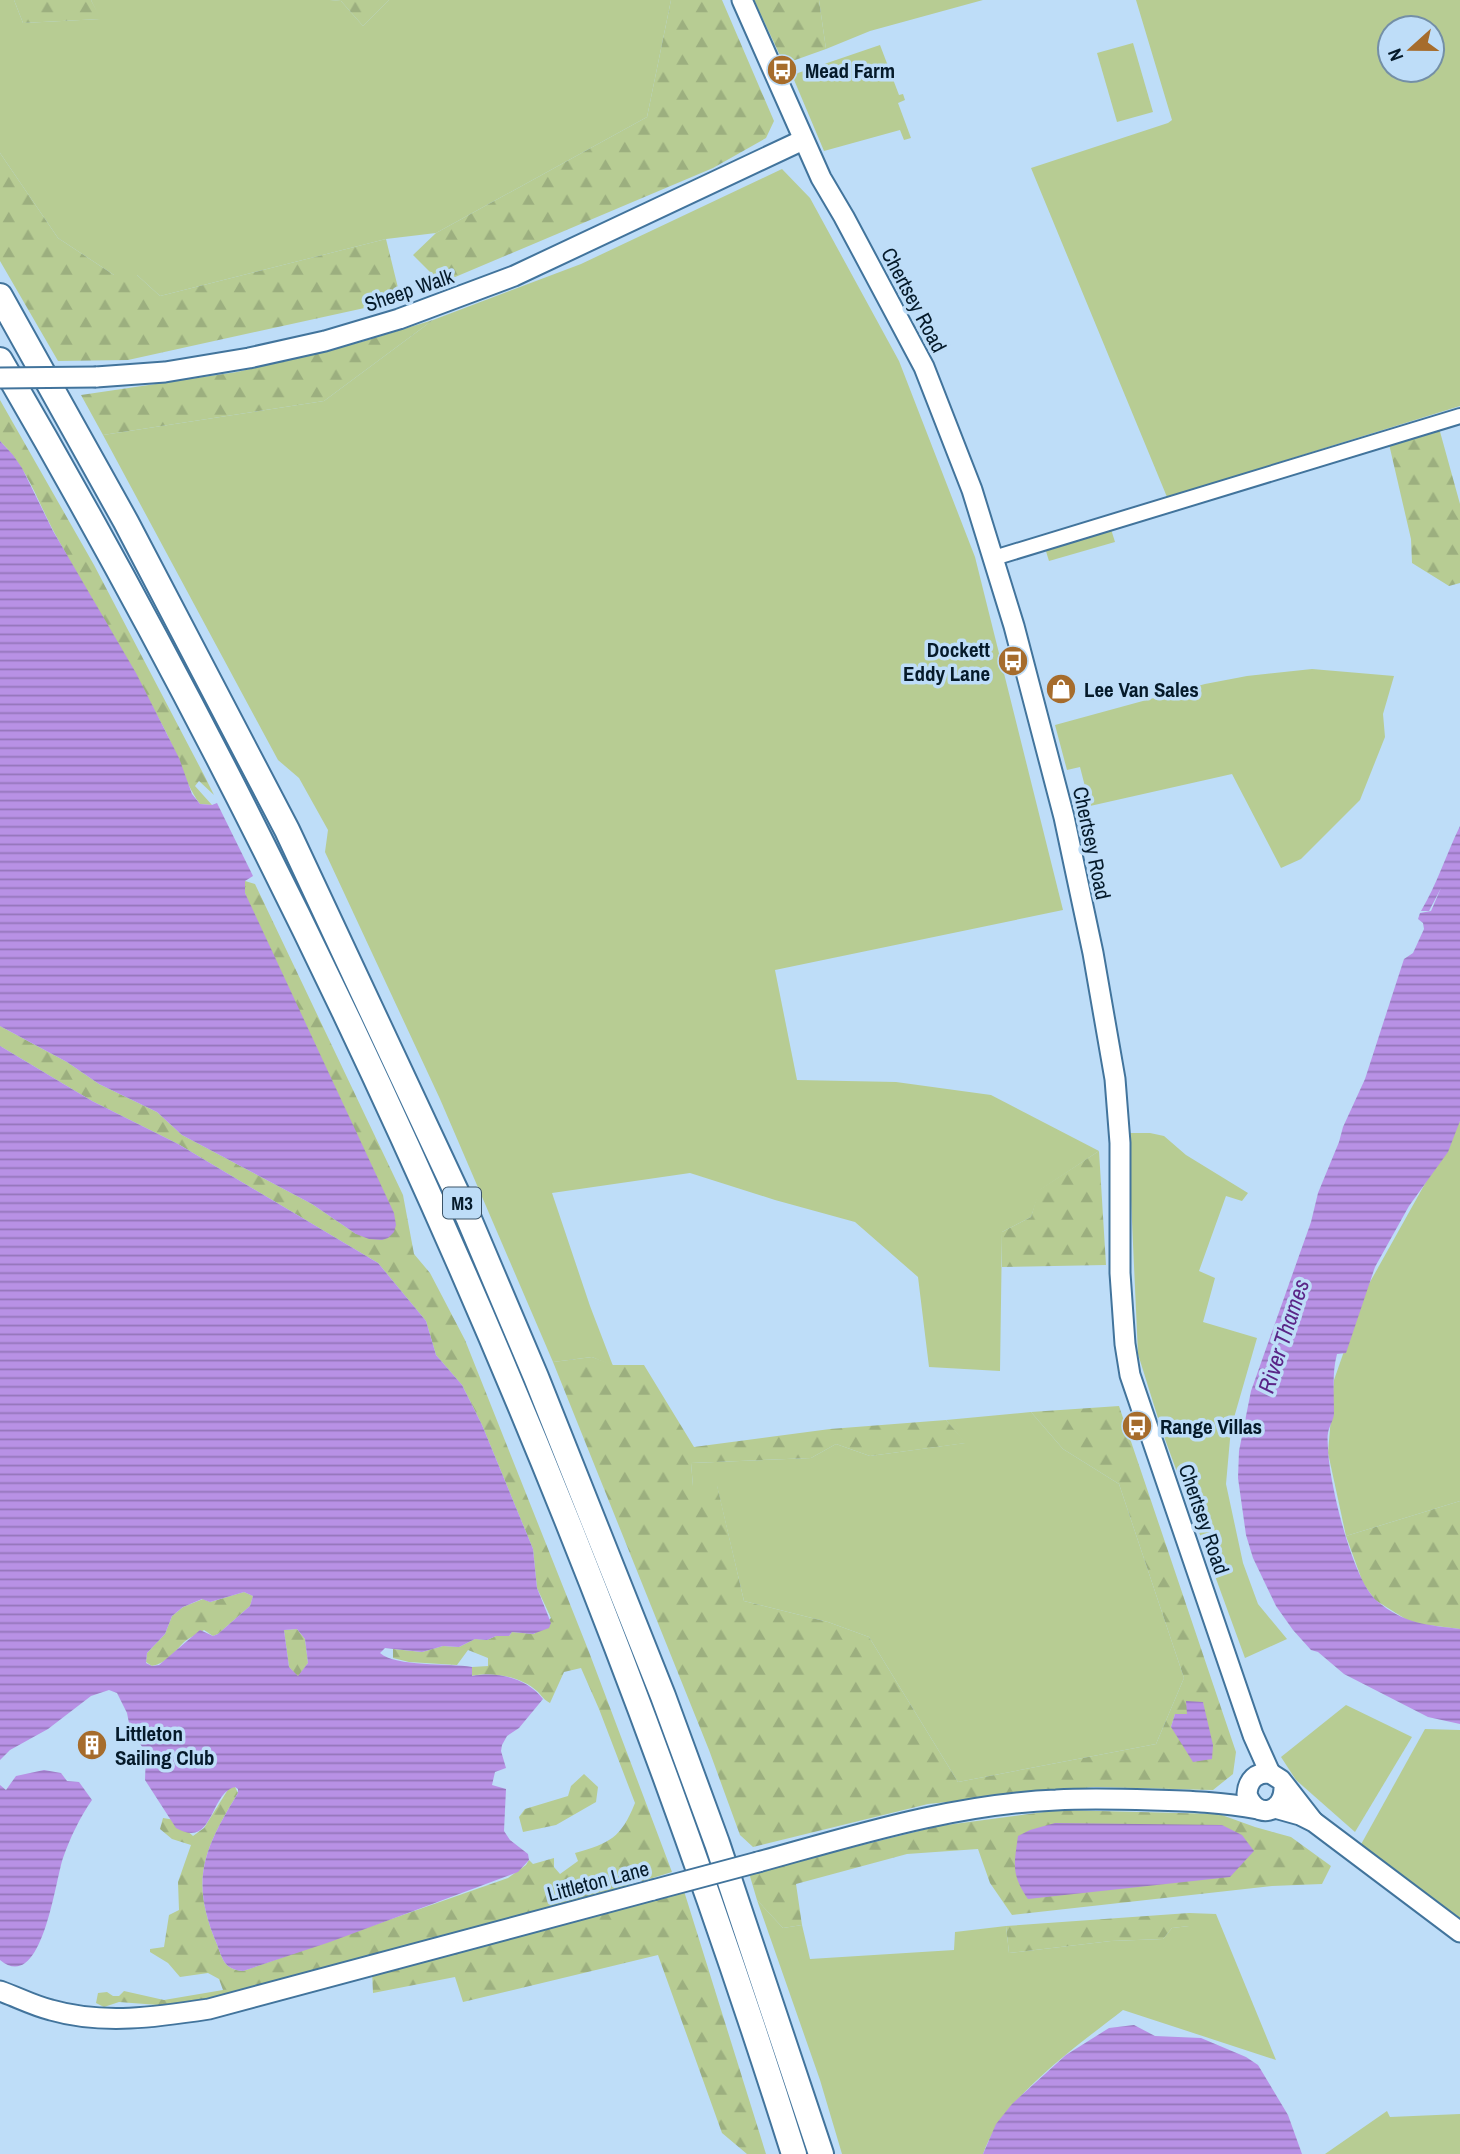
<svg xmlns="http://www.w3.org/2000/svg" width="1460" height="2154" font-family="'Archivo Narrow',sans-serif">
  <style>
    .grass { fill: #b7cc93; fill-rule: evenodd }
    .forest { fill: url(#forest-firs); fill-rule: evenodd }
    .water { fill: url(#water-rules); fill-rule: evenodd }
    .lines { fill: none; stroke-linecap: round; stroke-linejoin: round }
    .street-casing { stroke: #42749c; stroke-width: 18 }
    .secondary-casing { stroke: #42749c; stroke-width: 23 }
    .highway-casing { stroke: #42749c; stroke-width: 28 }
    .street { stroke: #fff; stroke-width: 14 }
    .secondary { stroke: #fff; stroke-width: 19 }
    .highway { stroke: #fff; stroke-width: 24 }
    .secondary-bridge-casing { stroke: #42749c; stroke-width: 23; stroke-linecap: butt }
    .secondary-bridge { stroke: #fff; stroke-width: 19 }
    .labels { text-anchor: middle; dominant-baseline: central; stroke-width: 7; stroke-linejoin: round; paint-order: stroke }
    .shield { fill: #beddf8; stroke: #3c5468; stroke-width: 2 }
    .shield-label { font-size: 19px; font-weight: bold; fill: #051a2a }
    .poi-label { font-size: 21px; font-weight: bold; fill: #051a2a; stroke: #beddf8; text-anchor: start }
    .street-label { font-size: 21px; fill: #051a2a; stroke: #beddf8 }
    .water-label { font-size: 23px; font-style: italic; fill: #5a2587; stroke: #beddf8 }
  </style>
  <defs>
    <pattern id="forest-firs" width="22" height="20" patternUnits="userSpaceOnUse" patternTransform="scale(1.75)"><rect width="22" height="20" fill="#b7cc93"/><path d="M5 1l3.5 6h-7zM16 11l3.5 6h-7z" fill="#9caf7f"/></pattern>
    <pattern id="water-rules" width="6" height="5" patternUnits="userSpaceOnUse" patternTransform="scale(1.75)"><rect width="6" height="5" fill="#b891e5"/><path d="M0 2.5h6" fill="none" stroke="#9476ba"/></pattern>
  </defs>
  <rect width="100%" height="100%" fill="#beddf8"/>
  <g class="grass">
    <path d="M 0,0 L 14,0 L 23,23 L 100,19 L 91,0 L 330,0 L 341,1 L 363,26 L 389,0 L 671,0 L 647,117 L 436,233 L 386,239 L 160,296 L 137,275 L 114,275 L 58,238 L 0,153 Z"/>
    <path d="M 819,0 L 983,0 L 870,31 L 826,49 Z"/>
    <path d="M 1136,0 L 1460,0 L 1460,406 L 1167,497 L 1031,168 L 1168,123 L 1172,120 ZM 1432,28 L 1432,70 L 1390,70 L 1390,28 Z"/>
    <path d="M 1133,43 L 1153,112 L 1117,122 L 1097,53 Z"/>
    <path d="M 880,45 L 899,95 L 903,94 L 905,100 L 898,103 L 911,138 L 904,140 L 900,130 L 824,151 L 792,75 Z"/>
    <path d="M 782,169 L 810,198 L 899,361 L 975,557 L 1063,910 L 775,970 L 797,1080 L 896,1082 L 991,1095 L 1099,1151 L 1040,1190 L 1031,1217 L 1002,1232 L 1000,1371 L 929,1367 L 918,1277 L 855,1222 L 775,1200 L 690,1173 L 552,1193 L 590,1306 L 613,1366 L 592,1357 L 553,1362 L 440,1099 L 325,852 L 328,830 L 299,778 L 278,760 L 103,435 L 324,401 L 433,320 L 581,264 Z"/>
    <path d="M 1110,526 L 1115,542 L 1049,561 L 1045,548 Z"/>
    <path d="M 1312,669 L 1394,676 L 1383,714 L 1385,737 L 1360,800 L 1301,859 L 1281,868 L 1232,774 L 1090,806 L 1080,767 L 1067,770 L 1055,725 L 1205,684 L 1247,676 Z"/>
    <path d="M 1460,1121 L 1460,1501 L 1346,1536 L 1328,1453 L 1334,1380 L 1365,1291 Z"/>
    <path d="M 1128,1133 L 1150,1133 L 1164,1136 L 1186,1155 L 1248,1193 L 1242,1201 L 1226,1196 L 1199,1271 L 1215,1278 L 1203,1322 L 1257,1338 L 1231,1428 L 1226,1484 L 1243,1563 L 1258,1604 L 1287,1639 L 1245,1658 L 1162,1431 L 1138,1354 Z"/>
    <path d="M 1031,1412 L 1063,1449 L 1119,1484 L 1184,1678 L 1156,1744 L 958,1782 L 869,1637 L 828,1622 L 744,1601 L 717,1486 L 693,1486 L 691,1463 L 811,1458 L 836,1444 L 870,1456 L 965,1443 L 946,1420 Z"/>
    <path d="M 1346,1705 L 1412,1737 L 1355,1832 L 1296,1780 L 1281,1757 Z"/>
    <path d="M 1425,1729 L 1460,1730 L 1460,1918 L 1359,1848 Z"/>
    <path d="M 757,1900 L 783,1928 L 802,1925 L 810,1959 L 954,1950 L 955,1932 L 1006,1926 L 1009,1953 L 1111,1941 L 1163,1939 L 1172,1928 L 1189,1926 L 1189,1913 L 1216,1914 L 1276,2060 L 1123,2010 C 1077,2046 1002,2098 983,2154 L 842,2154 L 820,2080 Z"/>
    <path d="M 1387,2111 L 1390,2117 L 1460,2114 L 1460,2154 L 1325,2154 Z"/>
  </g>
  <g class="forest">
    <path d="M 14,0 L 91,0 L 101,19 L 23,23 Z"/>
    <path d="M 330,0 L 389,0 L 363,26 L 341,1 Z"/>
    <path d="M 671,0 L 722,0 L 774,121 L 766,138 L 713,168 L 441,283 L 413,255 L 436,233 L 647,117 Z"/>
    <path d="M 754,0 L 819,0 L 826,49 L 784,64 Z"/>
    <path d="M 0,153 L 58,238 L 114,275 L 137,275 L 160,296 L 386,239 L 401,300 L 128,360 L 58,361 L 0,261 Z"/>
    <path d="M 433,320 L 324,401 L 103,435 L 81,395 L 237,372 L 361,342 Z"/>
    <path d="M 0,400 L 94,565 L 204,775 L 214,795 L 199,781 L 195,786 L 212,805 L 200,804 C 185,784 177,754 166,732 C 131,664 90,599 54,532 C 37,500 27,467 0,441 Z"/>
    <path d="M 1439,428 L 1460,504 L 1460,583 L 1449,586 L 1412,563 L 1411,539 L 1389,444 Z"/>
    <path d="M 245,881 L 255,884 L 403,1195 L 414,1254 L 430,1273 L 465,1340 L 589,1652 L 672,1872 L 643,1881 L 635,1880 L 624,1888 L 215,2000 L 171,2006 L 119,2002 L 104,2007 L 96,2003 L 98,1993 L 107,1992 L 113,1996 L 119,1996 L 124,1991 L 164,2000 L 223,1990 L 219,1979 L 208,1973 L 180,1977 L 168,1963 L 150,1952 L 150,1949 L 164,1947 L 169,1915 L 179,1910 L 178,1882 L 191,1845 L 172,1839 L 160,1829 L 163,1818 L 175,1820 L 193,1836 L 204,1828 L 229,1788 L 235,1787 L 238,1793 C 204,1849 190,1879 216,1942 C 223,1959 223,1969 243,1971 L 508,1878 L 526,1865 L 529,1860 L 533,1864 L 554,1858 L 554,1867 L 560,1874 L 578,1861 L 575,1853 C 610,1843 621,1838 635,1803 L 599,1709 L 581,1668 L 564,1672 L 550,1703 C 544,1700 542,1696 537,1691 C 520,1676 493,1672 471,1676 L 472,1667 L 488,1666 L 488,1658 L 468,1650 L 457,1665 L 409,1662 L 393,1658 L 393,1649 L 422,1652 L 443,1646 L 459,1647 L 475,1639 L 487,1640 L 496,1636 L 509,1636 L 512,1632 L 534,1634 L 551,1618 L 537,1588 L 533,1549 L 482,1425 L 462,1385 L 436,1355 L 426,1321 L 378,1263 L 178,1144 L 92,1101 L 0,1046 L 0,1026 L 67,1062 L 99,1084 L 157,1112 L 182,1135 L 312,1204 L 356,1234 L 245,893 Z"/>
    <path d="M 1099,1151 L 1106,1265 L 1002,1267 L 1002,1232 L 1031,1217 L 1039,1190 Z"/>
    <path d="M 592,1357 L 613,1365 L 644,1365 L 694,1447 L 830,1429 L 946,1420 L 966,1443 L 870,1456 L 836,1444 L 811,1458 L 691,1463 L 693,1486 L 717,1485 L 744,1601 L 828,1622 L 869,1637 L 958,1782 L 1156,1744 L 1184,1678 L 1119,1484 L 1063,1449 L 1031,1412 L 1119,1406 L 1236,1752 L 1233,1774 L 1213,1790 L 1094,1787 L 928,1804 L 753,1847 L 740,1835 L 709,1750 L 553,1362 ZM 1203,1702 L 1204,1712 L 1171,1727 L 1175,1714 L 1187,1714 Z"/>
    <path d="M 1460,1501 L 1460,1629 L 1412,1623 L 1375,1600 L 1363,1583 L 1346,1536 Z"/>
    <path d="M 244,1592 L 253,1596 L 250,1606 L 218,1634 L 213,1636 L 204,1630 C 198,1634 190,1637 184,1642 C 175,1651 167,1663 152,1666 L 146,1662 L 147,1653 L 165,1634 L 172,1616 L 183,1607 L 203,1599 L 210,1602 Z"/>
    <path d="M 297,1629 L 305,1639 L 308,1663 L 298,1677 L 289,1667 L 284,1630 Z"/>
    <path d="M 584,1774 L 598,1787 L 596,1802 L 556,1825 L 523,1832 L 519,1817 L 525,1809 L 568,1796 L 571,1786 Z"/>
    <path d="M 1059,1810 L 1219,1814 L 1255,1827 L 1291,1837 L 1331,1866 L 1322,1884 L 1272,1886 L 1012,1915 L 990,1883 L 978,1849 L 907,1854 L 796,1884 L 802,1925 L 783,1928 L 757,1900 L 749,1873 L 939,1826 Z"/>
    <path d="M 684,1891 L 766,2154 L 747,2154 L 722,2133 L 658,1955 L 463,2002 L 455,1977 L 373,1993 L 372,1971 Z"/>
    <path d="M 1189,1913 L 1189,1926 L 1172,1928 L 1163,1939 L 1111,1941 L 1009,1953 L 1006,1926 Z"/>
  </g>
  <g class="water">
    <path d="M 0,441 L 13,455 L 22,468 L 53,531 L 136,673 L 179,758 L 192,794 L 200,804 L 212,805 L 217,803 L 253,876 L 245,881 L 245,893 L 394,1213 L 396,1225 L 394,1232 L 388,1238 L 382,1240 L 369,1239 L 356,1234 L 312,1204 L 182,1135 L 157,1112 L 99,1084 L 67,1062 L 0,1026 Z"/>
    <path d="M 1460,826 L 1460,1121 L 1448,1152 L 1409,1206 L 1375,1267 L 1346,1353 L 1337,1354 C 1332,1372 1334,1393 1334,1413 C 1334,1420 1329,1426 1328,1433 C 1327,1438 1328,1444 1328,1449 C 1329,1481 1352,1580 1377,1601 C 1404,1624 1428,1625 1460,1629 L 1460,1724 L 1428,1717 L 1344,1674 L 1318,1652 L 1311,1650 L 1293,1630 L 1276,1606 L 1253,1558 L 1246,1535 L 1238,1478 L 1239,1451 L 1251,1391 L 1311,1222 L 1318,1193 L 1339,1142 L 1343,1127 L 1365,1079 L 1404,959 L 1413,953 L 1424,929 L 1423,923 L 1418,919 L 1420,913 L 1431,911 L 1441,888 L 1429,911 L 1421,911 C 1437,884 1446,855 1460,826 Z"/>
    <path d="M 0,1046 L 92,1101 L 178,1144 L 378,1263 L 426,1321 L 436,1355 L 462,1385 L 482,1425 L 533,1549 L 537,1588 L 551,1623 L 549,1628 L 533,1634 L 512,1632 L 509,1636 L 496,1636 L 487,1640 L 475,1639 L 459,1647 L 443,1646 L 422,1652 L 385,1648 L 380,1653 C 396,1667 449,1663 472,1667 L 472,1676 C 497,1671 527,1678 543,1699 L 519,1728 L 507,1736 L 502,1745 L 501,1751 L 506,1768 L 495,1772 L 492,1785 L 506,1789 L 504,1831 L 510,1840 L 528,1854 L 529,1860 L 518,1872 L 330,1942 L 243,1971 C 223,1969 223,1959 216,1942 C 190,1879 204,1849 238,1793 L 238,1789 L 235,1787 C 209,1793 214,1850 176,1828 L 145,1780 L 146,1753 L 130,1728 L 127,1713 L 117,1693 L 109,1690 L 91,1696 L 48,1729 L 10,1750 L 0,1760 ZM 244,1592 L 253,1596 L 250,1606 L 218,1634 L 213,1636 L 200,1630 L 159,1665 L 152,1666 L 146,1663 L 147,1653 L 165,1634 L 172,1616 L 183,1607 L 202,1599 L 210,1602 ZM 297,1629 L 305,1639 L 308,1663 L 298,1676 L 289,1667 L 284,1630 Z"/>
    <path d="M 1186,1701 L 1203,1702 L 1213,1745 L 1212,1759 L 1193,1762 L 1171,1727 L 1175,1714 L 1187,1714 Z"/>
    <path d="M 44,1770 L 61,1773 L 67,1781 L 79,1782 L 92,1800 C 80,1817 70,1838 63,1858 C 55,1881 42,1995 0,1960 L 0,1785 L 6,1790 L 16,1776 Z"/>
    <path d="M 1055,1823 L 1222,1825 L 1242,1835 L 1254,1851 L 1230,1877 L 1028,1899 C 1011,1874 1014,1865 1018,1836 L 1030,1830 Z"/>
    <path d="M 1134,2025 L 1155,2036 L 1201,2038 L 1246,2057 L 1258,2065 L 1288,2115 L 1302,2154 L 983,2154 L 996,2124 L 1012,2104 L 1066,2055 L 1109,2028 Z"/>
  </g>
  <g class="lines">
    <g class="street-casing">
      <path id="street" d="M 994,558 L 1460,416"/>
    </g>
    <g class="secondary-casing">
      <g id="secondary">
        <path d="M 742,0 L 821,178 L 844,217 L 924,367 L 972,490 L 1014,626 L 1064,817 L 1093,953 L 1115,1079 L 1120,1143 L 1120,1273 L 1125,1344 L 1130,1375 L 1253,1735 L 1270,1773"/>
        <path d="M 96,377 L 165,372 L 249,358 L 325,341 L 399,319 L 514,276 L 803,140"/>
        <path d="M 1284,1786 C 1285,1814 1255,1820 1247,1794 C 1248,1780 1256,1772 1270,1773 L 1281,1780 L 1313,1821"/>
        <path d="M 1275,1808 L 1300,1815 L 1314,1822 L 1460,1932"/>
        <path d="M 758,1862 C 856,1835 954,1804 1056,1800 C 1088,1798 1120,1799 1152,1800 C 1188,1801 1223,1802 1258,1809"/>
        <path d="M 0,1991 C 17,1997 34,2006 51,2010 C 103,2025 157,2017 209,2009 L 653,1890"/>
      </g>
    </g>
    <g class="highway-casing">
      <g id="highway">
        <path d="M 0,296 L 126,522 L 287,830 L 469,1219 L 536,1377 L 663,1696 L 717,1843 L 821,2154"/>
        <path d="M 0,360 C 330,926 596,1529 794,2154"/>
      </g>
    </g>
    <use href="#street" class="street"/>
    <use href="#secondary" class="secondary"/>
    <use href="#highway" class="highway"/>
    <g class="secondary-bridge-casing">
      <g id="secondary-bridge">
        <path d="M 0,378 L 96,377"/>
        <path d="M 653,1890 L 758,1862"/>
      </g>
    </g>
    <use href="#secondary-bridge" class="secondary-bridge"/>
  </g>
  <defs>
    <g id="bus-disc" transform="scale(1.575)"><circle r="9.5" fill="#a66c2c" stroke="#beddf8"/><path d="M-5-6H5V4H4V6H2V4H-2V6H-4V4H-5ZM-3.5-4V0h7V-4ZM-3.5 1.2v1.5H-2V1.2ZM2 1.2v1.5H3.5V1.2Z" fill="#fff"/></g>
    <g id="shop-disc" transform="scale(1.575)"><circle r="9.5" fill="#a66c2c" stroke="#beddf8"/><path d="M-5-2.5h2.3a2.7 3.5 0 0 1 5.4 0H5L5.5 6h-11ZM-1.5-2.5h3a1.5 2.3 0 0 0-3 0Z" fill="#fff"/></g>
    <g id="building-disc" transform="scale(1.575)"><circle r="9.5" fill="#a66c2c" stroke="#beddf8"/><path d="M-4-6H4V6H1V3H-1V6H-4ZM-2.5-4.3h1.7v1.8h-1.7ZM.8-4.3h1.7v1.8H.8ZM-2.5-1h1.7V.8h-1.7ZM.8-1h1.7V.8H.8Z" fill="#fff"/></g>
  </defs>
  <g fill-rule="evenodd">
    <use href="#bus-disc" x="782" y="70"/>
    <use href="#bus-disc" x="1013" y="661"/>
    <use href="#shop-disc" x="1061" y="689"/>
    <use href="#bus-disc" x="1137" y="1426"/>
    <use href="#building-disc" x="92" y="1745"/>
  </g>
  <g class="labels">
    <rect class="shield" x="443" y="1187.5" width="38" height="31" rx="5"/>
    <g class="shield-label">
      <text x="462" y="1203">M3</text>
    </g>
    <g class="poi-label">
      <text x="805" y="70">Mead Farm</text>
      <text x="990" y="649" text-anchor="end">Dockett<tspan x="990" dy="24">Eddy Lane</tspan></text>
      <text x="1084" y="689">Lee Van Sales</text>
      <text x="1160" y="1426">Range Villas</text>
      <text x="115" y="1733">Littleton<tspan x="115" dy="24">Sailing Club</tspan></text>
    </g>
    <g class="street-label">
      <text transform="translate(409 290) rotate(-19)">Sheep Walk</text>
      <text transform="translate(914 300) rotate(62)">Chertsey Road</text>
      <text transform="translate(1092 843) rotate(78)">Chertsey Road</text>
      <text transform="translate(1204 1519) rotate(71)">Chertsey Road</text>
      <text transform="translate(598 1881) rotate(-15)">Littleton Lane</text>
    </g>
    <g class="water-label">
      <text transform="translate(1283 1336) rotate(-72)">River Thames</text>
    </g>
  </g>
  <g transform="translate(1411 49) rotate(249)"><circle r="33" fill="#beddf8" stroke="#748fa6" stroke-width="2"/>
  <path d="M0-5L12 26L0 18L-12 26Z" fill="#a66c2c"/>
  <text y="-10" font-size="19" font-weight="bold" text-anchor="middle" fill="#051a2a">N</text>
  </g>
</svg>
